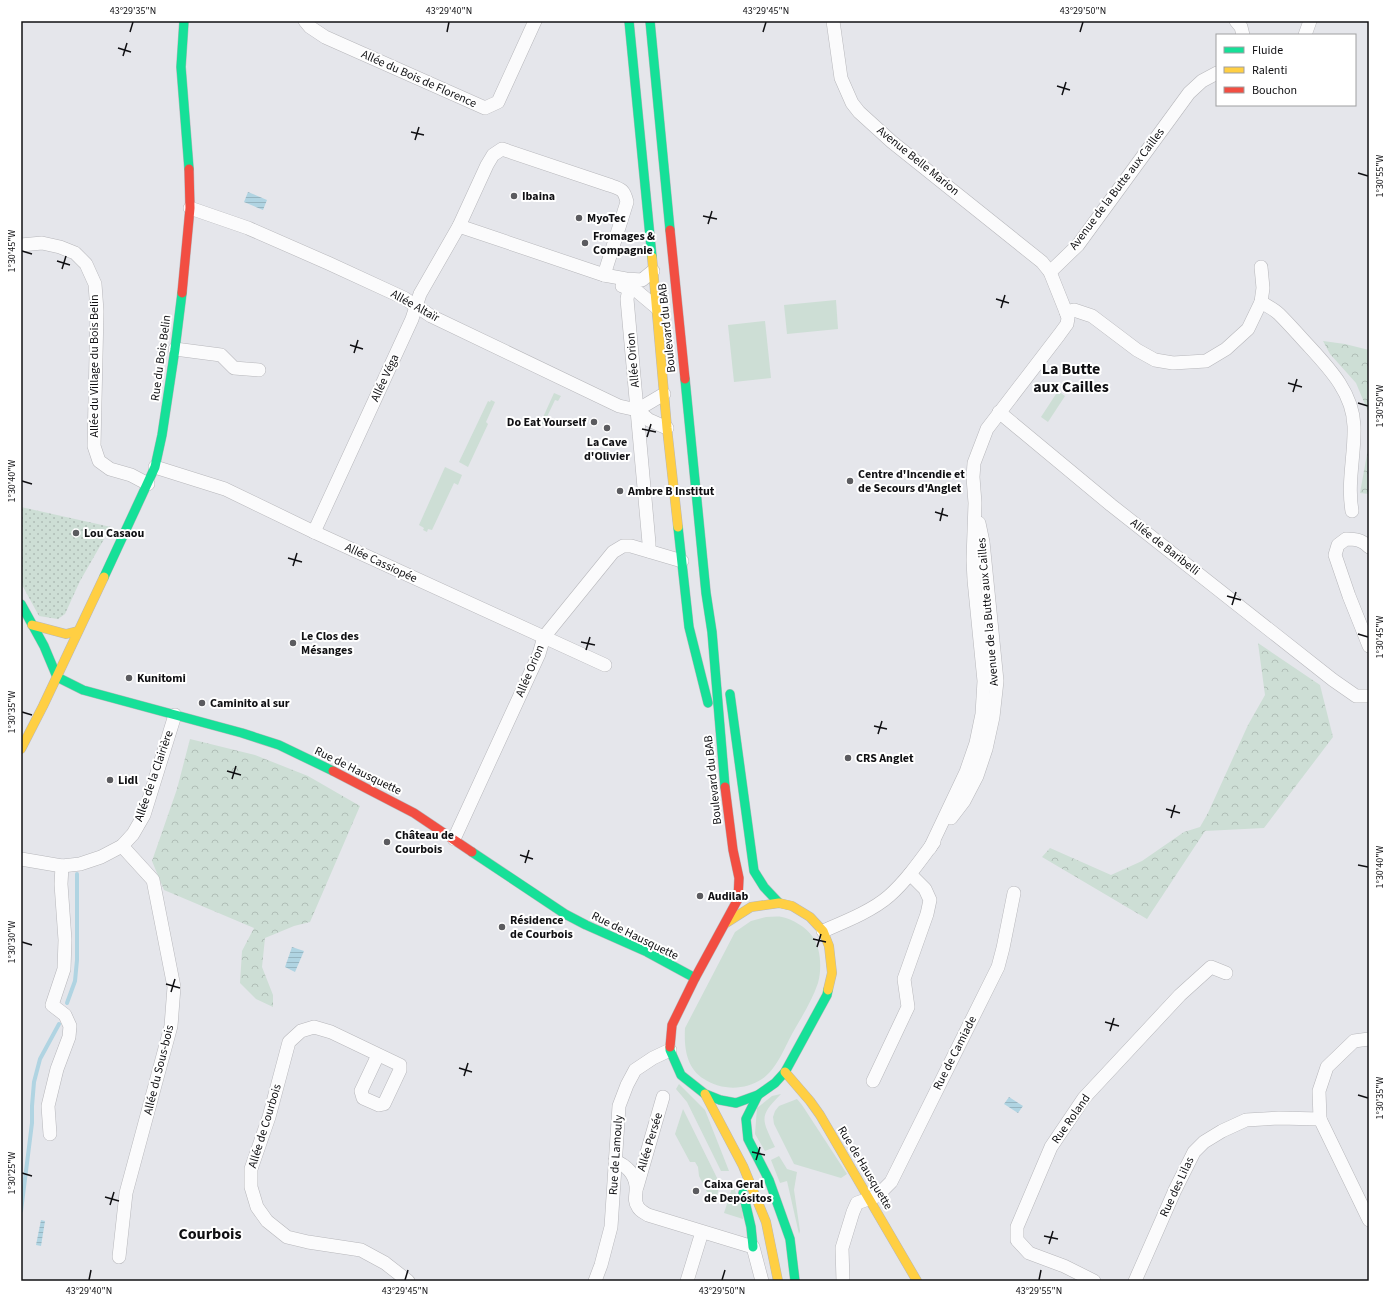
<svg xmlns="http://www.w3.org/2000/svg" width="1390" height="1302" font-family="'Source Sans 3',sans-serif">
  <style>
    .grass { fill: #cdded5 }
    .forest { fill: url(#forest-crowns) }
    .park { fill: url(#park-dots) }
    .water { fill: url(#water-rules) }
    .lines { fill: none; stroke-linecap: round; stroke-linejoin: round }
    .stream { stroke: #b0d4e2; stroke-width: 4 }
    .street-casing { stroke: #b7b7bb; stroke-width: 14 }
    .fast-casing { stroke: #b7b7bb; stroke-width: 10 }
    .slow-casing { stroke: #b7b7bb; stroke-width: 10 }
    .jam-casing { stroke: #b7b7bb; stroke-width: 10 }
    .street { stroke: #fbfbfc; stroke-width: 13 }
    .fast { stroke: #16e098; stroke-width: 9 }
    .slow { stroke: #ffcf43; stroke-width: 9 }
    .jam { stroke: #f24e42; stroke-width: 9 }
    .ticks { fill: none; stroke: #101013; stroke-width: 1.5 }
    .poi-dot { fill: #5b5b5f; stroke: #fff; stroke-width: 1.5 }
    .labels { text-anchor: middle; dominant-baseline: central; stroke-width: 4; stroke-linejoin: round; paint-order: stroke }
    .street-label { font-size: 12px; fill: #101013; stroke: #fff }
    .poi-label { font-size: 12px; font-weight: bold; fill: #101013; stroke: #fff; text-anchor: start }
    .district-label { font-size: 16px; font-weight: bold; fill: #101013; stroke: #fff }
    .neatline { fill: none; stroke: #101013; stroke-width: 1.5 }
    .ticks-label { font-size: 10px; text-anchor: middle; fill: #101013 }
  </style>
  <defs>
    <pattern id="forest-crowns" width="20" height="18" patternUnits="userSpaceOnUse"><rect width="20" height="18" fill="#cdded5"/><path d="M2 6a3 3 0 1 1 6 0M12 15a3 3 0 1 1 6 0" fill="none" stroke="#afbdb6"/></pattern>
    <pattern id="park-dots" width="8" height="8" patternUnits="userSpaceOnUse"><rect width="8" height="8" fill="#cdded5"/><path d="M2 2h.1M6 6h.1" fill="none" stroke="#afbdb6" stroke-width="1.8" stroke-linecap="round"/></pattern>
    <pattern id="water-rules" width="6" height="5" patternUnits="userSpaceOnUse"><rect width="6" height="5" fill="#b0d4e2"/><path d="M0 2.5h6" fill="none" stroke="#96b5c1"/></pattern>
  </defs>
  <rect width="100%" height="100%" fill="#e5e6eb"/>
  <g class="grass">
    <path d="M 836,300 L 838,329 L 787,334 L 784,305 Z"/>
    <path d="M 765,321 L 771,378 L 734,382 L 728,325 Z"/>
    <path d="M 1058,391 L 1065,396 L 1048,422 L 1041,417 Z"/>
    <path d="M 554,393 L 561,396 L 558,401 L 555,400 L 543,425 L 540,424 Z"/>
    <path d="M 491,400 L 495,402 L 486,422 L 488,424 L 468,467 L 459,462 L 488,401 L 490,402 Z"/>
    <path d="M 445,467 L 462,475 L 458,485 L 454,483 L 432,530 L 428,529 L 427,532 L 423,530 L 424,528 L 419,525 Z"/>
    <path d="M 766,917 C 771,917 777,916 782,917 C 792,919 806,927 812,936 C 821,947 822,969 818,983 C 812,1001 801,1018 792,1034 C 784,1049 776,1070 762,1079 C 744,1091 721,1090 704,1079 C 686,1068 684,1047 685,1028 L 735,932 L 751,921 Z"/>
    <path d="M 679,1084 L 705,1110 L 729,1171 L 721,1171 L 687,1102 L 676,1089 Z"/>
    <path d="M 781,1094 C 758,1117 762,1119 775,1147 L 765,1151 L 755,1134 L 757,1108 L 772,1096 Z"/>
    <path d="M 797,1099 L 802,1105 L 847,1174 L 841,1178 L 794,1164 L 774,1124 L 773,1117 L 775,1111 L 779,1106 Z"/>
    <path d="M 683,1109 L 720,1184 L 715,1203 L 712,1202 L 699,1176 L 698,1167 L 695,1162 L 690,1162 L 675,1134 Z"/>
    <path d="M 779,1156 L 787,1169 L 797,1172 L 794,1190 L 800,1231 L 799,1234 L 787,1181 L 780,1183 L 771,1160 Z"/>
    <path d="M 733,1185 L 742,1210 L 743,1219 L 724,1213 Z"/>
  </g>
  <g class="forest">
    <path d="M 1323,341 L 1345,344 L 1369,350 L 1369,414 L 1356,383 L 1330,354 Z"/>
    <path d="M 1369,443 L 1369,494 L 1360,493 Z"/>
    <path d="M 1258,643 L 1320,685 L 1333,737 L 1264,828 L 1205,831 L 1147,919 L 1042,857 L 1050,848 L 1111,875 L 1142,861 L 1184,832 L 1200,827 L 1208,813 L 1248,725 L 1265,695 Z"/>
    <path d="M 190,739 L 255,755 L 308,776 L 360,806 L 310,922 L 294,926 L 265,938 L 262,967 L 273,995 L 273,1007 L 256,999 L 240,983 L 242,951 L 254,928 L 164,890 L 152,861 L 177,789 Z"/>
  </g>
  <path class="park" d="M 21,507 L 111,527 L 80,581 L 65,614 L 58,619 L 39,616 L 21,583 Z"/>
  <g class="water">
    <path d="M 248,192 L 267,200 L 263,210 L 244,202 Z"/>
    <path d="M 292,947 L 304,951 L 295,972 L 285,967 Z"/>
    <path d="M 1009,1097 L 1023,1106 L 1018,1113 L 1004,1104 Z"/>
    <path d="M 41,1220 L 45,1221 L 41,1246 L 36,1245 Z"/>
  </g>
  <g class="lines">
    <g class="stream">
      <path d="M 67,1003 L 75,981 L 77,960 L 77,874"/>
      <path d="M 21,1211 L 32,1123 L 32,1106 L 34,1082 L 40,1059 L 59,1024"/>
    </g>
    <g class="street-casing">
      <g id="street">
        <path d="M 305,21 L 310,27 L 325,37 L 485,108 L 498,102 L 535,21"/>
        <path d="M 833,21 L 841,78 L 852,103 L 859,112 L 892,142 L 1042,262 L 1050,272 L 1066,312 L 1068,318 L 1067,324 L 1059,335 L 987,429 L 974,463 L 973,477 L 975,503 L 973,560 L 974,580 L 984,681 L 982,714 L 976,743 L 966,772 L 930,848"/>
        <path d="M 1236,21 L 1241,27 L 1243,35"/>
        <path d="M 1305,35 L 1310,21"/>
        <path d="M 190,208 L 248,228 L 328,263 L 404,298 L 431,316 L 619,406 L 637,410 L 649,420 L 667,428"/>
        <path d="M 459,226 L 604,275 L 626,279 L 642,280 L 653,271"/>
        <path d="M 21,245 L 42,243 L 60,247 L 75,253 L 86,264 L 95,284 L 97,311 L 94,446 L 99,461 L 110,469 L 131,475 L 148,484"/>
        <path d="M 1050,272 L 1078,245 L 1189,93 L 1202,81 L 1217,73"/>
        <path d="M 622,286 L 638,292 L 657,308"/>
        <path d="M 629,289 L 627,299 L 649,543 L 649,551"/>
        <path d="M 1261,302 C 1267,306 1274,309 1279,314 C 1288,323 1297,333 1306,343 C 1328,367 1353,392 1354,426 C 1355,454 1347,483 1352,511"/>
        <path d="M 1066,312 L 1074,310 L 1092,316 L 1137,350 L 1155,360 L 1173,363 L 1206,361 L 1226,349 L 1248,329 L 1261,302 L 1263,288 L 1261,267"/>
        <path d="M 175,349 L 221,355 L 234,368 L 259,370"/>
        <path d="M 637,410 L 664,394"/>
        <path d="M 999,412 L 1111,505 L 1333,680 L 1356,696 L 1369,696"/>
        <path d="M 155,467 L 225,489 L 314,532 L 605,665"/>
        <path d="M 314,532 L 412,319 L 420,294 L 459,226 L 487,165 L 493,155 L 502,149 L 609,185 C 621,189 624,189 627,202 L 604,275"/>
        <path d="M 1369,547 C 1362,540 1356,539 1346,539 L 1338,545 L 1335,555 L 1349,596 L 1369,646"/>
        <path d="M 951,818 L 964,801 L 977,776 L 986,749 L 993,717 L 997,681 L 983,542 L 979,523"/>
        <path d="M 454,839 L 539,654 L 544,637 L 613,552 L 623,546 L 631,546 L 682,561"/>
        <path d="M 21,859 L 62,866 L 80,864 L 101,857 L 122,846 L 133,834 L 144,815 L 175,715"/>
        <path d="M 823,931 C 844,922 872,911 889,896 C 906,881 920,861 934,842"/>
        <path d="M 1369,1039 L 1354,1041 L 1327,1067 L 1319,1091 L 1320,1119 L 1369,1220"/>
        <path d="M 378,1055 L 361,1091 L 363,1098 L 379,1105 L 384,1104 L 400,1070 L 400,1065 L 331,1032 L 314,1027 L 301,1031 L 289,1042 L 269,1117 L 251,1169 L 251,1187 L 257,1207 L 267,1221 L 287,1237 L 308,1242 L 361,1250 L 385,1263 L 408,1281"/>
        <path d="M 873,1081 L 908,1007 L 904,979 L 927,914 L 930,900 L 925,889 L 910,874"/>
        <path d="M 50,1134 L 48,1106 L 57,1069 L 69,1037 L 70,1026 L 65,1015 L 52,1005 L 64,969 L 65,940 L 61,884 L 62,866"/>
        <path d="M 615,1161 C 626,1165 635,1174 636,1186 C 637,1194 633,1200 638,1207 C 640,1211 645,1213 648,1215 L 753,1247 L 762,1281"/>
        <path d="M 637,1187 L 663,1097"/>
        <path d="M 119,1257 L 126,1193 L 171,1026 L 174,987 L 153,880 L 122,846"/>
        <path d="M 595,1281 L 601,1265 L 611,1227 L 619,1106 L 627,1085 L 635,1070 L 653,1058 L 670,1050"/>
        <path d="M 687,1281 L 702,1232"/>
        <path d="M 843,1281 L 842,1248 L 853,1212 L 857,1203 L 877,1196 L 891,1182 L 998,967 L 1003,948 L 1014,893"/>
        <path d="M 1094,1281 L 1064,1266 L 1029,1253 L 1017,1240 L 1017,1227 L 1051,1147 L 1084,1098 L 1180,995 L 1211,967 L 1226,973"/>
        <path d="M 1135,1281 L 1175,1190 L 1194,1152 L 1204,1142 L 1222,1131 L 1246,1120 L 1279,1118 L 1320,1119"/>
      </g>
    </g>
    <g class="fast-casing">
      <g id="fast">
        <path d="M 184,21 L 181,67 L 189,169"/>
        <path d="M 629,21 L 652,257"/>
        <path d="M 650,21 L 670,230"/>
        <path d="M 685,379 L 706,593 L 712,632 L 725,787"/>
        <path d="M 678,527 L 689,627 L 708,703"/>
        <path d="M 104,577 L 155,467 L 162,435 L 175,349 L 182,293"/>
        <path d="M 21,604 L 44,646 L 57,677 L 83,690 L 242,733 L 279,745 L 333,771"/>
        <path d="M 730,694 L 754,871 L 764,887 L 779,903"/>
        <path d="M 472,852 L 565,914 L 586,925 L 647,952 L 695,978"/>
        <path d="M 670,1047 L 670,1050 L 681,1075 L 705,1094 L 720,1100 L 736,1103 L 758,1095 L 775,1083 L 785,1072 L 827,995 L 828,990"/>
        <path d="M 758,1095 L 746,1119 L 748,1139 L 769,1180 L 790,1239 L 795,1281"/>
        <path d="M 743,1193 L 751,1227 L 753,1247"/>
      </g>
    </g>
    <g class="slow-casing">
      <g id="slow">
        <path d="M 652,257 L 667,428 L 678,527"/>
        <path d="M 32,625 L 66,634 L 78,631"/>
        <path d="M 21,749 L 43,706 L 104,577"/>
        <path d="M 726,923 L 751,907 L 779,903 L 792,906 L 810,917 L 823,931 L 829,946 L 832,973 L 828,990"/>
        <path d="M 785,1072 L 810,1101 L 820,1115 L 917,1281"/>
        <path d="M 705,1094 L 743,1166 L 766,1222 L 778,1281"/>
      </g>
    </g>
    <g class="jam-casing">
      <g id="jam">
        <path d="M 670,230 L 685,379"/>
        <path d="M 182,293 L 190,208 L 189,169"/>
        <path d="M 333,771 L 414,813 L 472,852"/>
        <path d="M 670,1047 L 672,1025 L 695,978 L 738,899 L 739,878 L 733,850 L 725,787"/>
      </g>
    </g>
    <use href="#street" class="street"/>
    <use href="#fast" class="fast"/>
    <use href="#slow" class="slow"/>
    <use href="#jam" class="jam"/>
  </g>
  <path class="ticks" d="M 130,32 L 133,22M 447,32 L 449,22M 763,32 L 766,22M 1080,32 L 1083,22M 118,48 L 131,52M 123,56 L 127,43M 1057,86 L 1070,90M 1062,95 L 1066,82M 411,132 L 424,135M 415,140 L 419,127M 1358,173 L 1368,176M 703,216 L 717,219M 708,224 L 712,211M 22,251 L 32,254M 57,261 L 70,265M 62,269 L 66,256M 996,299 L 1009,303M 1001,308 L 1005,295M 350,345 L 363,349M 354,353 L 358,340M 1288,383 L 1302,387M 1293,392 L 1297,379M 1358,403 L 1368,406M 642,429 L 656,432M 647,437 L 651,424M 22,481 L 32,484M 935,512 L 948,516M 940,521 L 943,508M 288,558 L 302,562M 293,566 L 297,553M 1227,596 L 1241,600M 1232,605 L 1236,592M 1358,634 L 1368,637M 581,642 L 595,645M 586,650 L 590,637M 22,712 L 32,715M 874,726 L 887,729M 878,734 L 882,721M 227,771 L 241,775M 232,779 L 236,766M 1166,809 L 1180,813M 1171,818 L 1175,805M 520,855 L 533,859M 525,863 L 529,850M 1358,865 L 1368,867M 813,939 L 826,942M 22,942 L 32,945M 817,947 L 821,934M 166,984 L 180,988M 171,992 L 175,979M 1105,1022 L 1119,1026M 1110,1031 L 1114,1018M 459,1068 L 472,1072M 464,1076 L 468,1063M 1358,1095 L 1368,1098M 752,1152 L 765,1155M 756,1160 L 760,1147M 22,1173 L 32,1176M 105,1197 L 119,1201M 110,1205 L 114,1192M 1044,1236 L 1058,1239M 1049,1244 L 1053,1231M 89,1280 L 91,1270M 405,1280 L 408,1270M 722,1280 L 725,1270M 1039,1280 L 1041,1270"/>
  <g class="poi-dot">
    <circle cx="514" cy="196" r="4"/>
    <circle cx="579" cy="218" r="4"/>
    <circle cx="585" cy="243" r="4"/>
    <circle cx="594" cy="422" r="4"/>
    <circle cx="607" cy="428" r="4"/>
    <circle cx="850" cy="481" r="4"/>
    <circle cx="620" cy="491" r="4"/>
    <circle cx="76" cy="533" r="4"/>
    <circle cx="293" cy="643" r="4"/>
    <circle cx="129" cy="678" r="4"/>
    <circle cx="202" cy="703" r="4"/>
    <circle cx="848" cy="758" r="4"/>
    <circle cx="110" cy="780" r="4"/>
    <circle cx="387" cy="842" r="4"/>
    <circle cx="700" cy="896" r="4"/>
    <circle cx="502" cy="927" r="4"/>
    <circle cx="696" cy="1191" r="4"/>
  </g>
  <g class="labels">
    <g class="street-label">
      <text transform="translate(419 79) rotate(24)">Allée du Bois de Florence</text>
      <text transform="translate(918 161) rotate(39)">Avenue Belle Marion</text>
      <text transform="translate(1117 189) rotate(-53)">Avenue de la Butte aux Cailles</text>
      <text transform="translate(415 306) rotate(29)">Allée Altaïr</text>
      <text transform="translate(667 328) rotate(-96)">Boulevard du BAB</text>
      <text transform="translate(161 358) rotate(-82)">Rue du Bois Belin</text>
      <text transform="translate(633 360) rotate(-95)">Allée Orion</text>
      <text transform="translate(94 366) rotate(-90)">Allée du Village du Bois Belin</text>
      <text transform="translate(385 378) rotate(-65)">Allée Véga</text>
      <text transform="translate(1165 547) rotate(38)">Allée de Baribelli</text>
      <text transform="translate(381 563) rotate(25)">Allée Cassiopée</text>
      <text transform="translate(988 612) rotate(-95)">Avenue de la Butte aux Cailles</text>
      <text transform="translate(530 671) rotate(-67)">Allée Orion</text>
      <text transform="translate(358 771) rotate(26)">Rue de Hausquette</text>
      <text transform="translate(154 776) rotate(-71)">Allée de la Clairière</text>
      <text transform="translate(713 780) rotate(-96)">Boulevard du BAB</text>
      <text transform="translate(635 936) rotate(26)">Rue de Hausquette</text>
      <text transform="translate(955 1053) rotate(-63)">Rue de Camiade</text>
      <text transform="translate(159 1070) rotate(-76)">Allée du Sous-bois</text>
      <text transform="translate(1071 1119) rotate(-55)">Rue Roland</text>
      <text transform="translate(265 1126) rotate(-73)">Allée de Courbois</text>
      <text transform="translate(650 1142) rotate(-73)">Allée Persée</text>
      <text transform="translate(616 1155) rotate(-86)">Rue de Lamouly</text>
      <text transform="translate(865 1168) rotate(59)">Rue de Hausquette</text>
      <text transform="translate(1177 1187) rotate(-65)">Rue des Lilas</text>
    </g>
    <g class="poi-label">
      <text x="522" y="196">Ibaina</text>
      <text x="587" y="218">MyoTec</text>
      <text x="593" y="236">Fromages &amp;<tspan x="593" dy="14">Compagnie</tspan></text>
      <text x="586" y="422" text-anchor="end">Do Eat Yourself</text>
      <text x="607" y="442" text-anchor="middle">La Cave<tspan x="607" dy="14">d'Olivier</tspan></text>
      <text x="858" y="474">Centre d'Incendie et<tspan x="858" dy="14">de Secours d'Anglet</tspan></text>
      <text x="628" y="491">Ambre B Institut</text>
      <text x="84" y="533">Lou Casaou</text>
      <text x="301" y="636">Le Clos des<tspan x="301" dy="14">Mésanges</tspan></text>
      <text x="137" y="678">Kunitomi</text>
      <text x="210" y="703">Caminito al sur</text>
      <text x="856" y="758">CRS Anglet</text>
      <text x="118" y="780">Lidl</text>
      <text x="395" y="835">Château de<tspan x="395" dy="14">Courbois</tspan></text>
      <text x="708" y="896">Audilab</text>
      <text x="510" y="920">Résidence<tspan x="510" dy="14">de Courbois</tspan></text>
      <text x="704" y="1184">Caixa Geral<tspan x="704" dy="14">de Depósitos</tspan></text>
    </g>
    <g class="district-label">
      <text x="1071" y="369">La Butte<tspan x="1071" dy="18">aux Cailles</tspan></text>
      <text x="210" y="1234">Courbois</text>
    </g>
  </g>
  <rect width="1390" height="1302" fill="none" stroke="#ffffff" stroke-width="44"/>
  <rect x="1216" y="34" width="140" height="72" fill="#ffffff" stroke="#9f9fa1"/>
  <rect x="1224" y="47" width="20" height="6" fill="#16e098" stroke="#9f9fa1"/>
  <text x="1252" y="54" font-size="12" fill="#101013">Fluide</text>
  <rect x="1224" y="67" width="20" height="6" fill="#ffcf43" stroke="#9f9fa1"/>
  <text x="1252" y="74" font-size="12" fill="#101013">Ralenti</text>
  <rect x="1224" y="87" width="20" height="6" fill="#f24e42" stroke="#9f9fa1"/>
  <text x="1252" y="94" font-size="12" fill="#101013">Bouchon</text>
  <rect x="22" y="22" width="1346" height="1258" class="neatline"/>
  <g class="ticks-label">
    <text x="133" y="14">43°29'35"N</text>
    <text x="449" y="14">43°29'40"N</text>
    <text x="766" y="14">43°29'45"N</text>
    <text x="1083" y="14">43°29'50"N</text>
    <text transform="translate(1379 176) rotate(-90)" y="4">1°30'55"W</text>
    <text transform="translate(11 251) rotate(-90)" y="4">1°30'45"W</text>
    <text transform="translate(1379 406) rotate(-90)" y="4">1°30'50"W</text>
    <text transform="translate(11 481) rotate(-90)" y="4">1°30'40"W</text>
    <text transform="translate(1379 637) rotate(-90)" y="4">1°30'45"W</text>
    <text transform="translate(11 712) rotate(-90)" y="4">1°30'35"W</text>
    <text transform="translate(1379 867) rotate(-90)" y="4">1°30'40"W</text>
    <text transform="translate(11 942) rotate(-90)" y="4">1°30'30"W</text>
    <text transform="translate(1379 1098) rotate(-90)" y="4">1°30'35"W</text>
    <text transform="translate(11 1173) rotate(-90)" y="4">1°30'25"W</text>
    <text x="89" y="1294">43°29'40"N</text>
    <text x="405" y="1294">43°29'45"N</text>
    <text x="722" y="1294">43°29'50"N</text>
    <text x="1039" y="1294">43°29'55"N</text>
  </g>
</svg>
